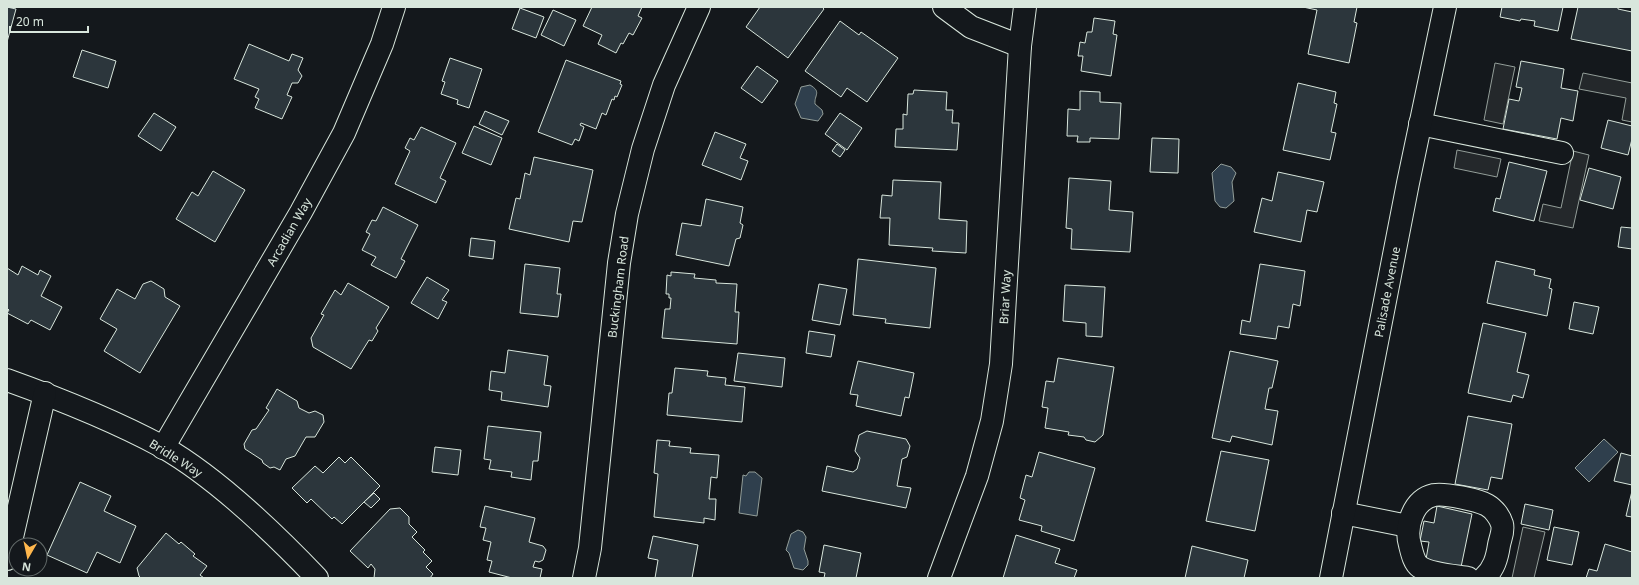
<svg xmlns="http://www.w3.org/2000/svg" width="1639" height="585" font-family="'Noto Sans',sans-serif">
  <style>
    .parking { fill: #24282b; stroke: #939e99 }
    .water { fill: #2f3f4d; stroke: #939e99 }
    .building { fill: #2c363c; stroke: #d8e6dc }
    .lines { fill: none; stroke-linecap: round; stroke-linejoin: round }
    .minor-casing { stroke: #d8e6dc; stroke-width: 24 }
    .major-casing { stroke: #d8e6dc; stroke-width: 24 }
    .minor { stroke: #14181c; stroke-width: 22 }
    .major { stroke: #14181c; stroke-width: 22 }
    .labels { text-anchor: middle; dominant-baseline: central; stroke-width: 3; stroke-linejoin: round; paint-order: stroke }
    .street-label { font-size: 12px; fill: #d8e6dc; stroke: #14181c }
  </style>
  <rect width="100%" height="100%" fill="#14181c"/>
  <g class="parking">
    <path d="M 1495,63 L 1515,67 L 1503,124 L 1484,120 Z"/>
    <path d="M 1583,73 L 1632,83 L 1632,122 L 1622,120 L 1626,98 L 1579,89 Z"/>
    <path d="M 1457,150 L 1501,159 L 1497,177 L 1454,168 Z"/>
    <path d="M 1573,151 L 1589,155 L 1573,228 L 1539,221 L 1543,204 L 1561,208 Z"/>
    <path d="M 1523,527 L 1545,532 L 1534,578 L 1512,578 Z"/>
  </g>
  <g class="water">
    <path d="M 810,85 C 822,92 814,95 815,104 L 822,110 L 823,114 L 818,121 L 801,118 L 795,104 L 801,87 Z"/>
    <path d="M 1221,164 L 1231,167 L 1236,173 L 1232,182 L 1234,201 L 1226,208 L 1220,207 L 1215,201 L 1212,173 Z"/>
    <path d="M 1604,439 L 1618,452 L 1589,482 L 1575,468 Z"/>
    <path d="M 749,472 L 755,472 L 762,478 L 757,516 L 739,513 L 743,475 L 746,476 Z"/>
    <path d="M 798,530 L 803,532 L 806,537 L 804,549 L 808,561 L 808,565 L 803,570 L 794,568 L 789,553 L 786,550 L 791,534 Z"/>
  </g>
  <g class="building">
    <path d="M 7,7 L 16,9 L 7,42 Z"/>
    <path d="M 592,7 L 642,7 L 638,16 L 642,18 L 633,35 L 629,33 L 623,44 L 621,43 L 616,53 L 598,44 L 602,35 L 583,26 Z"/>
    <path d="M 760,7 L 822,7 L 824,9 L 788,58 L 746,27 Z"/>
    <path d="M 1303,7 L 1357,7 L 1354,22 L 1357,23 L 1349,63 L 1308,54 L 1317,10 Z"/>
    <path d="M 1502,7 L 1563,7 L 1558,31 L 1534,26 L 1535,21 L 1521,19 L 1520,21 L 1500,17 Z"/>
    <path d="M 1578,7 L 1618,7 L 1618,9 L 1632,12 L 1632,51 L 1571,39 Z"/>
    <path d="M 520,8 L 544,17 L 536,38 L 512,29 Z"/>
    <path d="M 553,10 L 576,20 L 564,46 L 541,35 Z"/>
    <path d="M 1094,18 L 1115,21 L 1113,34 L 1117,35 L 1111,76 L 1081,71 L 1083,56 L 1078,56 L 1080,42 L 1085,43 L 1087,32 L 1092,32 Z"/>
    <path d="M 840,21 L 859,35 L 861,32 L 898,58 L 867,102 L 847,88 L 841,97 L 805,71 Z"/>
    <path d="M 249,44 L 289,61 L 292,54 L 303,58 L 298,70 L 302,76 L 298,83 L 292,83 L 287,95 L 292,97 L 282,119 L 255,108 L 259,99 L 255,97 L 259,89 L 234,79 Z"/>
    <path d="M 82,50 L 116,61 L 108,88 L 73,77 Z"/>
    <path d="M 450,58 L 482,69 L 469,108 L 457,104 L 458,100 L 441,94 L 445,82 L 442,81 Z"/>
    <path d="M 566,60 L 621,81 L 620,84 L 622,85 L 617,97 L 615,96 L 614,100 L 612,99 L 606,115 L 602,113 L 596,129 L 581,123 L 580,125 L 584,127 L 579,141 L 575,139 L 572,145 L 538,132 Z"/>
    <path d="M 1521,61 L 1564,69 L 1561,88 L 1578,91 L 1573,121 L 1561,118 L 1557,139 L 1503,129 L 1509,99 L 1519,101 L 1522,88 L 1516,87 Z"/>
    <path d="M 757,66 L 778,81 L 762,103 L 741,88 Z"/>
    <path d="M 1298,83 L 1336,92 L 1334,103 L 1337,104 L 1331,132 L 1336,133 L 1330,160 L 1283,150 Z"/>
    <path d="M 914,90 L 947,92 L 946,110 L 953,110 L 952,123 L 959,123 L 957,150 L 895,147 L 896,129 L 903,129 L 903,114 L 907,115 L 908,94 L 913,94 Z"/>
    <path d="M 1080,91 L 1100,92 L 1100,102 L 1121,103 L 1119,139 L 1090,138 L 1090,142 L 1077,142 L 1078,136 L 1067,136 L 1068,109 L 1080,110 Z"/>
    <path d="M 485,111 L 509,121 L 502,135 L 479,124 Z"/>
    <path d="M 154,113 L 176,127 L 161,151 L 138,136 Z"/>
    <path d="M 840,113 L 862,128 L 847,150 L 825,134 Z"/>
    <path d="M 1608,120 L 1632,126 L 1632,139 L 1628,155 L 1601,148 Z"/>
    <path d="M 474,126 L 502,138 L 491,165 L 462,153 Z"/>
    <path d="M 421,127 L 456,143 L 440,178 L 446,181 L 436,203 L 395,184 L 410,151 L 405,148 L 410,138 L 414,140 Z"/>
    <path d="M 715,132 L 746,144 L 740,158 L 748,161 L 741,180 L 702,165 Z"/>
    <path d="M 1152,138 L 1179,139 L 1178,173 L 1150,172 Z"/>
    <path d="M 837,144 L 845,150 L 840,157 L 832,151 Z"/>
    <path d="M 534,157 L 593,170 L 582,222 L 573,221 L 569,242 L 509,229 L 516,198 L 520,199 L 525,173 L 530,175 Z"/>
    <path d="M 1509,162 L 1547,171 L 1534,221 L 1493,211 L 1496,198 L 1500,199 Z"/>
    <path d="M 1589,168 L 1621,177 L 1613,209 L 1580,200 Z"/>
    <path d="M 213,171 L 245,190 L 215,242 L 176,219 L 192,192 L 198,196 Z"/>
    <path d="M 1278,172 L 1324,182 L 1317,212 L 1307,210 L 1301,242 L 1254,232 L 1262,198 L 1272,201 Z"/>
    <path d="M 1069,178 L 1111,181 L 1109,210 L 1133,212 L 1130,252 L 1071,249 L 1072,229 L 1066,228 Z"/>
    <path d="M 893,180 L 941,182 L 939,219 L 967,221 L 966,253 L 932,251 L 933,248 L 889,245 L 890,218 L 880,218 L 882,195 L 892,196 Z"/>
    <path d="M 706,199 L 743,207 L 740,223 L 743,225 L 740,238 L 736,239 L 729,266 L 676,255 L 682,223 L 701,226 Z"/>
    <path d="M 383,207 L 418,225 L 401,259 L 405,261 L 396,278 L 371,265 L 376,257 L 362,250 L 370,234 L 366,232 L 372,220 L 376,221 Z"/>
    <path d="M 1621,227 L 1632,228 L 1632,249 L 1618,247 Z"/>
    <path d="M 471,238 L 495,241 L 493,259 L 469,256 Z"/>
    <path d="M 858,259 L 936,268 L 930,328 L 885,323 L 886,319 L 853,315 Z"/>
    <path d="M 1496,261 L 1535,270 L 1534,275 L 1551,279 L 1549,288 L 1552,289 L 1547,316 L 1487,303 Z"/>
    <path d="M 525,264 L 560,268 L 557,294 L 561,294 L 558,317 L 520,313 Z"/>
    <path d="M 1260,264 L 1305,271 L 1300,306 L 1293,304 L 1289,328 L 1278,326 L 1276,339 L 1240,334 L 1242,320 L 1250,322 Z"/>
    <path d="M 22,266 L 38,275 L 40,270 L 51,276 L 41,296 L 62,307 L 50,330 L 31,320 L 28,324 L 7,313 L 9,310 L 7,308 L 7,268 L 18,275 Z"/>
    <path d="M 671,272 L 695,274 L 694,278 L 716,280 L 716,283 L 737,284 L 735,312 L 739,312 L 737,344 L 662,338 L 665,309 L 670,309 L 671,298 L 669,298 L 669,294 L 666,294 L 667,275 L 671,276 Z"/>
    <path d="M 427,277 L 449,290 L 442,300 L 447,302 L 438,319 L 411,303 Z"/>
    <path d="M 151,281 L 164,289 L 165,297 L 180,306 L 140,373 L 104,351 L 117,329 L 100,319 L 117,289 L 135,299 L 143,284 Z"/>
    <path d="M 348,283 L 389,307 L 376,328 L 378,331 L 372,341 L 369,340 L 351,369 L 313,347 L 311,338 L 324,315 L 321,314 L 335,290 L 341,295 Z"/>
    <path d="M 819,284 L 847,289 L 840,325 L 812,320 Z"/>
    <path d="M 1065,285 L 1105,287 L 1102,337 L 1086,336 L 1086,323 L 1063,321 Z"/>
    <path d="M 1574,302 L 1599,307 L 1593,334 L 1569,329 Z"/>
    <path d="M 1483,323 L 1526,333 L 1517,372 L 1529,375 L 1523,398 L 1513,395 L 1511,402 L 1468,393 Z"/>
    <path d="M 809,331 L 835,335 L 831,357 L 806,353 Z"/>
    <path d="M 508,350 L 548,356 L 544,385 L 551,386 L 548,407 L 501,400 L 502,392 L 489,390 L 491,371 L 505,373 Z"/>
    <path d="M 1230,351 L 1278,361 L 1272,388 L 1269,388 L 1265,409 L 1278,411 L 1272,445 L 1232,436 L 1230,442 L 1212,438 Z"/>
    <path d="M 738,353 L 785,358 L 782,387 L 734,381 Z"/>
    <path d="M 1058,358 L 1114,367 L 1103,435 L 1095,442 L 1086,440 L 1084,437 L 1068,435 L 1069,432 L 1045,428 L 1048,408 L 1042,407 L 1046,381 L 1054,382 Z"/>
    <path d="M 858,361 L 914,373 L 909,398 L 905,397 L 901,416 L 856,406 L 858,395 L 850,394 Z"/>
    <path d="M 675,368 L 708,371 L 707,376 L 726,378 L 725,385 L 745,387 L 742,422 L 667,415 L 669,393 L 672,393 Z"/>
    <path d="M 277,389 L 297,401 L 299,408 L 309,413 L 315,411 L 323,415 L 324,422 L 315,437 L 306,437 L 295,456 L 286,459 L 280,470 L 274,467 L 270,468 L 263,463 L 262,460 L 245,449 L 244,444 L 252,430 L 256,429 L 269,410 L 266,408 Z"/>
    <path d="M 1468,416 L 1512,424 L 1502,479 L 1491,477 L 1488,490 L 1455,484 Z"/>
    <path d="M 488,426 L 541,432 L 538,461 L 533,461 L 531,480 L 511,477 L 512,472 L 489,469 L 491,460 L 484,459 Z"/>
    <path d="M 867,431 L 906,439 L 910,446 L 907,457 L 902,459 L 897,486 L 911,488 L 906,508 L 822,491 L 827,466 L 853,472 L 857,469 L 860,458 L 855,451 L 859,435 Z"/>
    <path d="M 657,440 L 670,441 L 669,446 L 691,448 L 690,453 L 719,455 L 717,478 L 711,477 L 709,499 L 716,499 L 715,520 L 704,518 L 704,523 L 654,517 L 658,474 L 654,473 Z"/>
    <path d="M 435,447 L 461,450 L 458,475 L 432,472 Z"/>
    <path d="M 1221,451 L 1269,460 L 1255,531 L 1206,521 Z"/>
    <path d="M 1039,452 L 1095,468 L 1074,541 L 1041,531 L 1042,526 L 1019,520 L 1025,500 L 1020,498 L 1026,475 L 1032,477 Z"/>
    <path d="M 1621,453 L 1632,456 L 1632,485 L 1614,481 Z"/>
    <path d="M 339,457 L 345,463 L 351,457 L 380,486 L 342,524 L 334,517 L 332,519 L 311,499 L 307,503 L 292,488 L 315,466 L 323,473 Z"/>
    <path d="M 80,482 L 111,496 L 104,511 L 136,526 L 120,563 L 97,552 L 87,573 L 47,555 Z"/>
    <path d="M 1632,491 L 1632,517 L 1626,516 Z"/>
    <path d="M 374,493 L 380,499 L 371,508 L 364,502 Z"/>
    <path d="M 1525,504 L 1553,510 L 1549,530 L 1521,524 Z"/>
    <path d="M 485,506 L 535,518 L 529,542 L 543,546 L 546,550 L 543,560 L 539,562 L 535,561 L 533,567 L 542,569 L 540,578 L 512,578 L 489,572 L 492,561 L 487,560 L 491,542 L 483,540 L 486,528 L 480,527 Z"/>
    <path d="M 1437,506 L 1472,514 L 1460,572 L 1425,565 L 1429,542 L 1420,541 L 1424,521 L 1434,523 Z"/>
    <path d="M 400,508 L 409,517 L 409,524 L 417,532 L 412,537 L 425,550 L 423,552 L 432,561 L 426,567 L 433,574 L 430,578 L 374,578 L 375,569 L 371,564 L 368,568 L 350,551 L 390,509 Z"/>
    <path d="M 1554,527 L 1579,532 L 1572,565 L 1547,560 Z"/>
    <path d="M 166,533 L 179,544 L 181,542 L 195,554 L 193,556 L 207,566 L 200,575 L 204,578 L 141,578 L 139,576 L 137,568 Z"/>
    <path d="M 1016,535 L 1060,549 L 1055,563 L 1077,570 L 1074,578 L 1003,578 Z"/>
    <path d="M 653,536 L 698,545 L 692,578 L 655,578 L 658,560 L 648,558 Z"/>
    <path d="M 1605,544 L 1632,552 L 1632,578 L 1586,578 L 1589,569 L 1597,571 Z"/>
    <path d="M 824,545 L 861,553 L 856,578 L 824,578 L 825,573 L 819,572 Z"/>
    <path d="M 1192,546 L 1248,560 L 1244,578 L 1185,578 Z"/>
  </g>
  <g class="lines">
    <g class="minor-casing">
      <g id="minor">
        <path d="M 944,7 L 971,27 L 1020,46"/>
        <path d="M 1420,124 L 1562,153"/>
        <path d="M 7,380 C 60,399 113,420 163,447 C 217,478 274,533 317,578"/>
        <path d="M 163,448 L 301,212 L 344,133 L 382,44 L 394,7"/>
        <path d="M 1343,513 L 1408,526"/>
        <path d="M 7,559 L 45,393"/>
        <path d="M 584,578 L 590,548 L 619,263 L 627,214 L 643,149 L 664,85 L 699,7"/>
        <path d="M 939,578 L 977,476 L 992,421 L 1001,364 L 1020,46 L 1025,7"/>
        <path d="M 1468,578 C 1456,576 1430,574 1420,567 C 1414,563 1412,553 1410,545 C 1405,528 1412,500 1434,495 C 1445,493 1478,500 1487,505 C 1494,509 1500,517 1502,524 C 1504,531 1500,539 1499,545 C 1497,558 1494,569 1484,578"/>
      </g>
    </g>
    <g class="major-casing">
      <path id="major" d="M 1331,578 L 1408,183 L 1445,7"/>
    </g>
    <use href="#minor" class="minor"/>
    <use href="#major" class="major"/>
  </g>
  <g class="labels">
    <g class="street-label">
      <text transform="translate(289 232) rotate(-60)">Arcadian Way</text>
      <text transform="translate(618 287) rotate(-83)">Buckingham Road</text>
      <text transform="translate(1387 292) rotate(-79)">Palisade Avenue</text>
      <text transform="translate(1005 297) rotate(-87)">Briar Way</text>
      <text transform="translate(176 458) rotate(32)">Bridle Way</text>
    </g>
  </g>
  <rect width="1639" height="585" fill="none" stroke="#d8e6dc" stroke-width="16"/>
  <g transform="translate(28 557) rotate(189)"><circle r="19" fill="#14181c" stroke="#626a69"/>
  <path d="M0-3L7 15L0 10L-7 15Z" fill="#ffb74d"/>
  <text y="-6" font-size="11" font-weight="bold" text-anchor="middle" fill="#d8e6dc">N</text>
  </g>
  <path d="M10 26v6h78v-6" fill="none" stroke="#d8e6dc" stroke-width="2"/>
  <text x="16" y="26" font-size="12" fill="#d8e6dc" stroke="#14181c" stroke-width="3" paint-order="stroke">20 m</text>
</svg>
